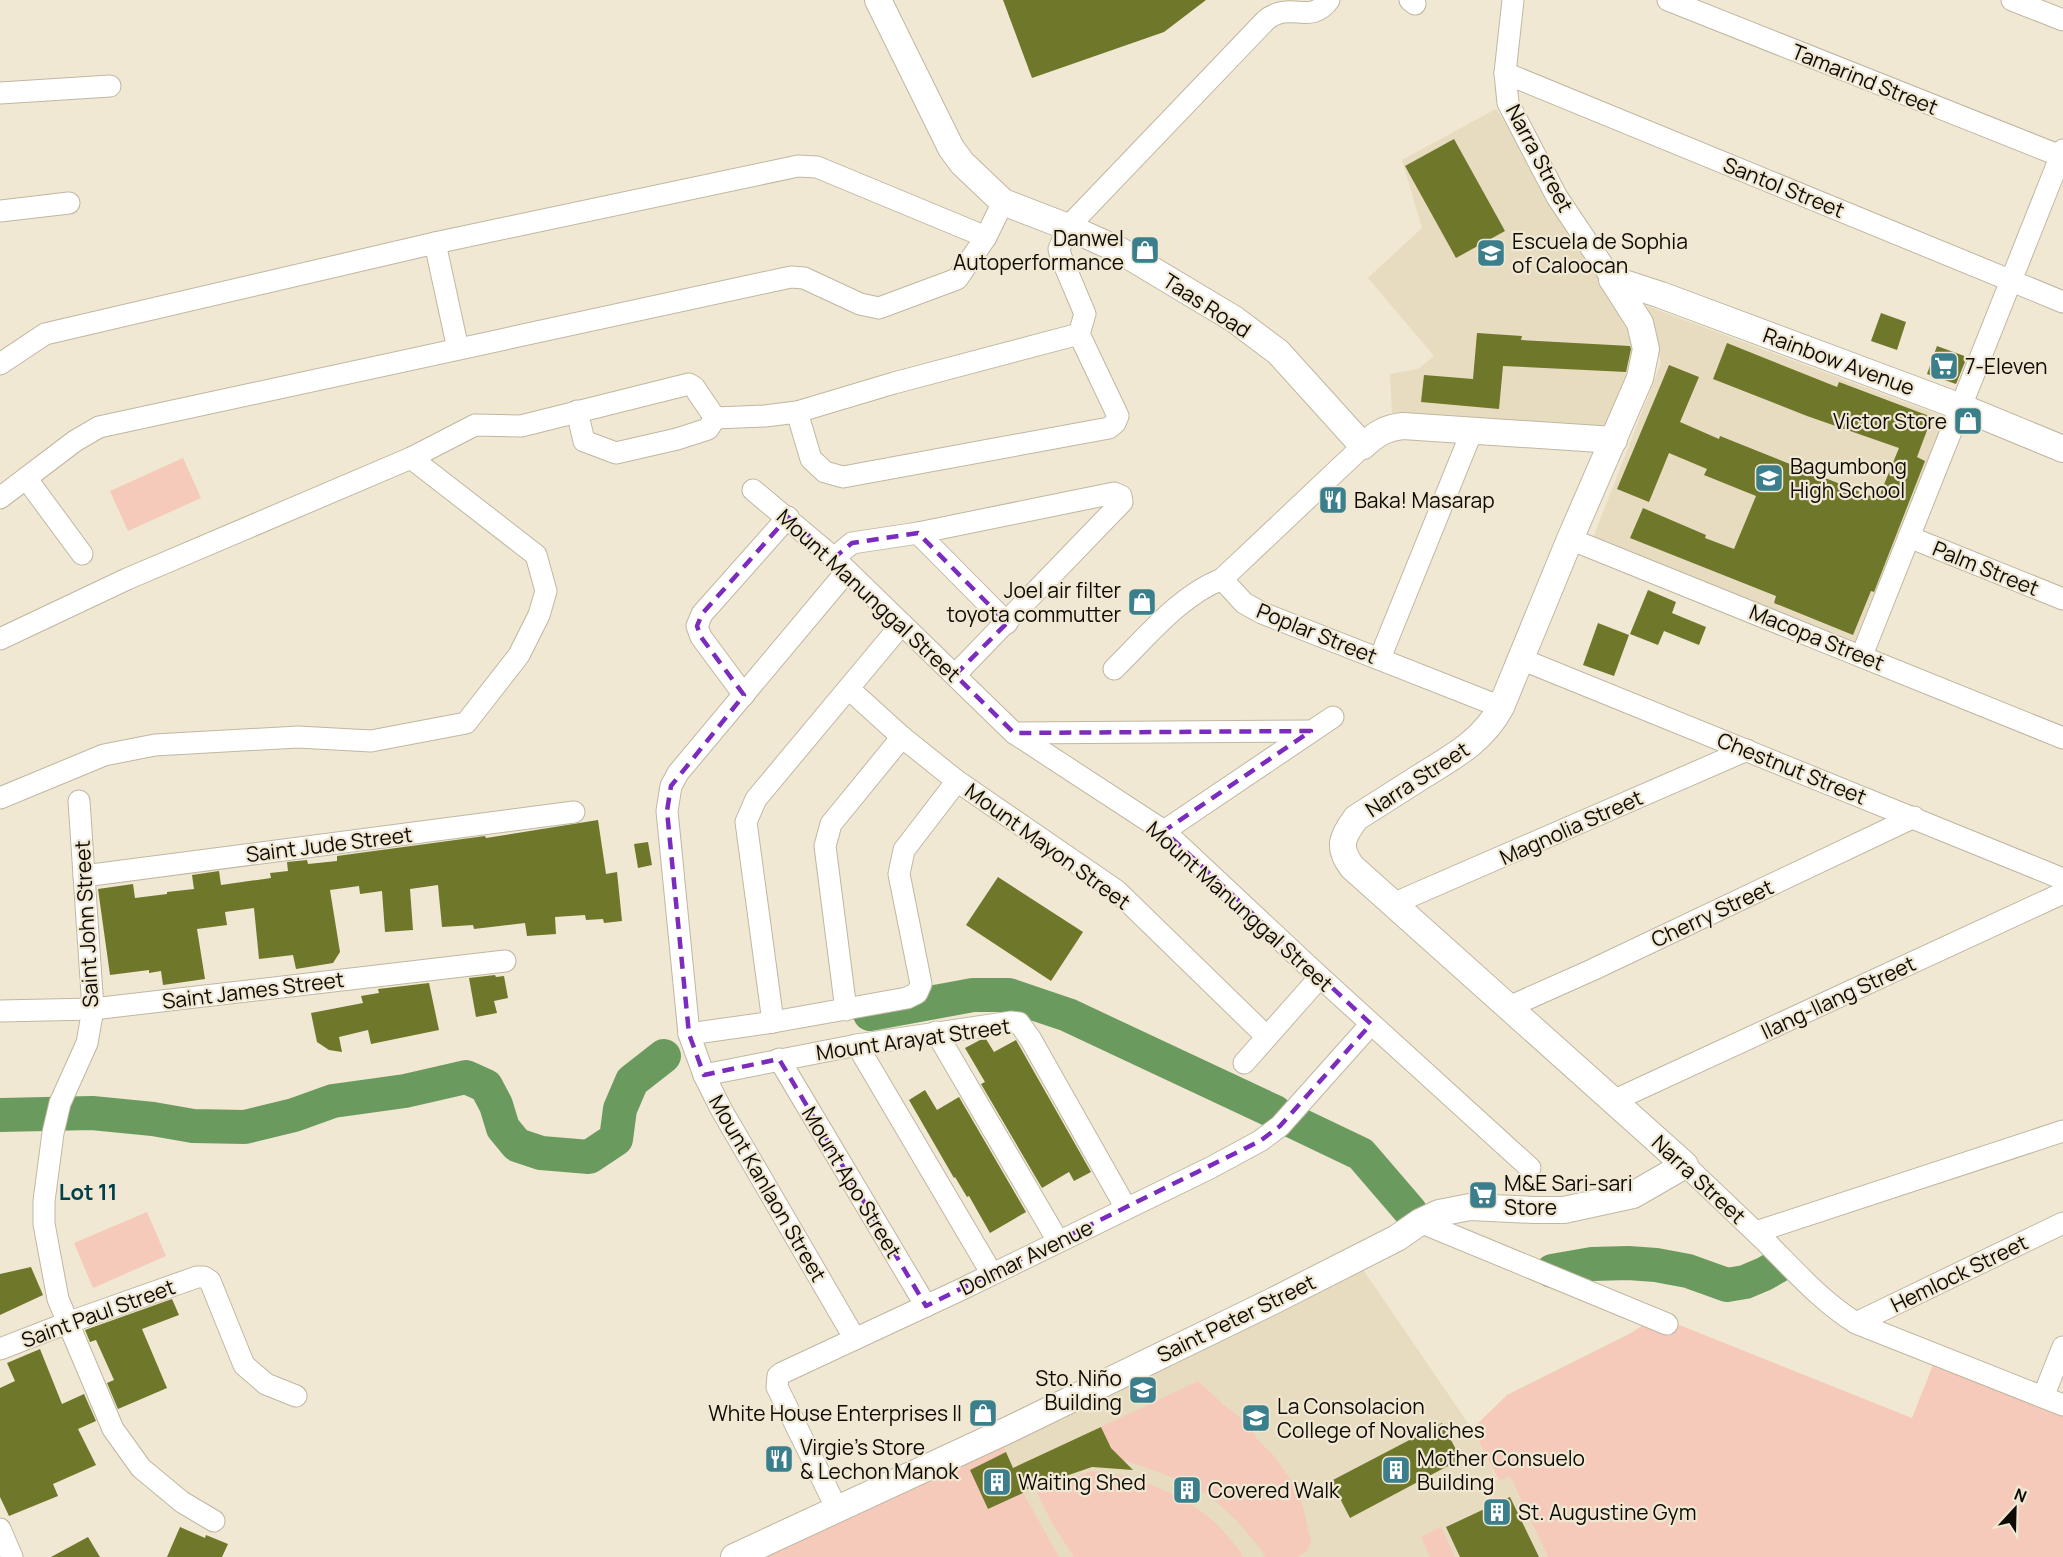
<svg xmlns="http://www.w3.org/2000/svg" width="2063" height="1557" font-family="Manrope,sans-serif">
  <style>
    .built { fill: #e7dcbf }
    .green { fill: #f5caba }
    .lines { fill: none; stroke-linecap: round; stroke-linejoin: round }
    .river { stroke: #6b9a5f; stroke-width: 34 }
    .building { fill: #6f772b }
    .minor-casing { stroke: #bfb7a2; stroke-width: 23 }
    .tertiary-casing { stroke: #bfb7a2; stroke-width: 28 }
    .minor { stroke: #fff; stroke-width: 21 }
    .tertiary { stroke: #fff; stroke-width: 26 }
    .marked { fill: none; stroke: #7b2cbf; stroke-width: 4.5; stroke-dasharray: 12 8; stroke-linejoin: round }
    .labels { text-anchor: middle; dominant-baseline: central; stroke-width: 4.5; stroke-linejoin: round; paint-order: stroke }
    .street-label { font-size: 21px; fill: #0e0b05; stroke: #f0e8d2 }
    .poi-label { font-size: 21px; fill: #0e0b05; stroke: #f0e8d2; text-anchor: start }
    .neighbourhood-label { font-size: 22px; font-weight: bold; fill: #02414c; stroke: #f0e8d2 }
  </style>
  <rect width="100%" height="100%" fill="#f0e8d2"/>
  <g class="built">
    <path d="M 1496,109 L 1632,323 L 1639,349 L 1609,432 L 1392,414 L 1390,374 L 1418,369 L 1434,356 L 1368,278 L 1422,228 L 1402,160 Z"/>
    <path d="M 1647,306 L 1947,418 L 1855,641 L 1593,538 L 1661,363 Z"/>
    <path d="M 1362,1268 L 1472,1429 L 1498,1481 L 1510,1476 L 1548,1557 L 768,1557 Z"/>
  </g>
  <g class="green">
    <path d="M 183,458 L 201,498 L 128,531 L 110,491 Z"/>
    <path d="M 147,1212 L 166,1256 L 93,1288 L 74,1243 Z"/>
    <path d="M 1657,1316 L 1912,1418 L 1935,1360 L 2063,1411 L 2063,1557 L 1548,1557 L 1510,1476 L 1499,1481 L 1472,1429 L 1507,1395 L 1631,1333 Z"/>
    <path d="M 1198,1381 L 1226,1407 L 1249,1424 L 1257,1439 L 1274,1456 L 1299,1491 L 1311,1541 L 1307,1551 L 1297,1557 L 1265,1557 L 1259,1547 L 1236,1520 L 1212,1498 L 1191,1484 L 1121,1459 L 1111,1448 L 1101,1427 Z"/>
    <path d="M 1001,1440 L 1006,1452 L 970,1470 L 988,1509 L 1023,1493 L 1059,1557 L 768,1557 L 767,1555 Z"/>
    <path d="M 1091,1471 C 1128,1472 1182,1494 1210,1518 C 1223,1530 1234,1543 1244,1557 L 1074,1557 L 1052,1523 L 1037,1493 Z"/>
    <path d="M 1441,1527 L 1455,1557 L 1430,1557 L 1421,1537 Z"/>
  </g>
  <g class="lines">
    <g class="river">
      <path d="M 870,1014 L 973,995 L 1009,995 L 1068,1015 L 1275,1112"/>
      <path d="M 0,1115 L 92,1113 L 153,1119 L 193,1126 L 245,1127 L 294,1115 L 333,1101 L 405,1091 L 466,1077 L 486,1086 L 496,1105 L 503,1128 L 517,1145 L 541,1153 L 589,1157 L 616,1139 L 620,1109 L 632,1081 L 664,1056"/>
      <path d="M 1294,1122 L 1361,1154 L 1410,1211"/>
      <path d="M 1552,1271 L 1592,1264 L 1628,1263 L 1656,1265 L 1688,1271 L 1727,1285 L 1745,1282 L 1764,1274 L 1778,1266"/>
    </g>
  </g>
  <g class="building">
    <path d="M 1003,0 L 1206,0 L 1164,32 L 1032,78 Z"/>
    <path d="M 1454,139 L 1505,231 L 1456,258 L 1405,166 Z"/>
    <path d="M 1881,313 L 1906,322 L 1897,350 L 1871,341 Z"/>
    <path d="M 1477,333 L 1522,336 L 1521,340 L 1630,346 L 1631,349 L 1626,372 L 1503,366 L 1499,409 L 1421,402 L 1424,375 L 1473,379 Z"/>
    <path d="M 1727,343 L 1837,387 L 1839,382 L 1932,417 L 1917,457 L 1925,461 L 1874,592 L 1871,591 L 1853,635 L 1774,603 L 1776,596 L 1630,538 L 1643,508 L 1706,535 L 1705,538 L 1734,549 L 1756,496 L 1704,475 L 1707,469 L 1669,453 L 1649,502 L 1617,489 L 1669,365 L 1699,377 L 1680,422 L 1719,439 L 1720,436 L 1878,499 L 1899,448 L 1807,416 L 1713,379 Z"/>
    <path d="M 1937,346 L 1967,357 L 1956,384 L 1927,374 Z"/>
    <path d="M 1648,590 L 1676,602 L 1672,613 L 1706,627 L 1699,645 L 1664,631 L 1658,645 L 1630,634 Z"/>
    <path d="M 1598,623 L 1629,635 L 1614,676 L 1583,665 Z"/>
    <path d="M 598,820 L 606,874 L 617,872 L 622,921 L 604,923 L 603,919 L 586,920 L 585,915 L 555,917 L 556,934 L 527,936 L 525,923 L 474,929 L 473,925 L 442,927 L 438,885 L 410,889 L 413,930 L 385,932 L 382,891 L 360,894 L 359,886 L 330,890 L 340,952 L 333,963 L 296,969 L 293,955 L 259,959 L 254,908 L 225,912 L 227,925 L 197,929 L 205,979 L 163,985 L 161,971 L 149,973 L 149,970 L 110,975 L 98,889 L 133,884 L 135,898 L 167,894 L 167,892 L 194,889 L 192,875 L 219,871 L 221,885 L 271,878 L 270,873 L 288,871 L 287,862 L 307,860 L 308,864 L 337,861 L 337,856 L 485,836 L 486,838 Z"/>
    <path d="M 648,842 L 652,865 L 638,868 L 634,844 Z"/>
    <path d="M 998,877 L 1083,932 L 1051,981 L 966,925 Z"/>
    <path d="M 495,975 L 496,977 L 504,976 L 508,998 L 494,1001 L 497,1013 L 476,1017 L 469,978 Z"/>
    <path d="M 429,983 L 439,1030 L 371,1044 L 368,1030 L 339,1037 L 342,1052 L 329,1050 L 317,1042 L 311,1013 L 363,1003 L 361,996 L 379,993 L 378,989 Z"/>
    <path d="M 986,1039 L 994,1052 L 1016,1040 L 1091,1172 L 1074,1181 L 1069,1172 L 1042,1188 L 981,1084 L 985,1082 L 965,1048 L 980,1040 Z"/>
    <path d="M 925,1090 L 937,1110 L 959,1097 L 1026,1212 L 990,1233 L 969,1196 L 967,1197 L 955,1177 L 954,1178 L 909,1100 Z"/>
    <path d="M 31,1267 L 43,1295 L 0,1315 L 0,1274 Z"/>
    <path d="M 172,1299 L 179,1315 L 142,1329 L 167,1388 L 118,1409 L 107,1383 L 114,1380 L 96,1340 L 90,1342 L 85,1330 Z"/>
    <path d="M 40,1349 L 62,1404 L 84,1394 L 96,1421 L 78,1429 L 96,1465 L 53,1484 L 58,1496 L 9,1516 L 0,1497 L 0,1388 L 15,1381 L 7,1363 Z"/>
    <path d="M 1442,1423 L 1461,1459 L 1350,1518 L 1331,1481 Z"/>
    <path d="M 1101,1427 L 1111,1448 L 1133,1470 L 1092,1467 L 1022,1491 L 1023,1493 L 988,1509 L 970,1470 L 1006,1452 L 1013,1468 Z"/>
    <path d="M 1510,1497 L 1539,1557 L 1460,1557 L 1446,1527 Z"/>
    <path d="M 180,1527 L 205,1538 L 206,1535 L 228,1544 L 222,1557 L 167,1557 Z"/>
    <path d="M 88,1537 L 100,1557 L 51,1557 Z"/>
  </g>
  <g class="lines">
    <g class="minor-casing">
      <g id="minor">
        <path d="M 1410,0 L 1415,4"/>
        <path d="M 1513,0 L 1505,73 L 1508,103 L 1557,197 L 1612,279"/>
        <path d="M 1668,0 L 2063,157"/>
        <path d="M 2012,0 L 2063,20"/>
        <path d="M 1505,73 L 2063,302"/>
        <path d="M 0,93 L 110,86"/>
        <path d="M 0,211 L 69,203"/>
        <path d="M 435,243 L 458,349"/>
        <path d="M 0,364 L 45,334 L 435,243 L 798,166 L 817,167 L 986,237"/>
        <path d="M 577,411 L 584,441 L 616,453 L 677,439 L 708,429 L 715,418"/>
        <path d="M 797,412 L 811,459 L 825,472 L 843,477 L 1109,428 L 1115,423 L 1118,416 L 1079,334 L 1085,314 L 1061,257 L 1059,249 L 1068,227 L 1266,20 C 1291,0 1310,26 1329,0"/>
        <path d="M 26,478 L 82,554"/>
        <path d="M 753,490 L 834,558 L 1014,733 L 1164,831 L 1320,977 L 1530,1168"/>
        <path d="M 0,498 L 75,441 L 99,427 L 791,277 L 804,278 L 860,304 L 879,308 L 957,279 L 986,237 L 1003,202"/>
        <path d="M 918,533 L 1007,623"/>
        <path d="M 1909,537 L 2063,599"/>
        <path d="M 1570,539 L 2063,738"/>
        <path d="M 834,558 L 852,543 L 918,533 L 1114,493 L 1121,496 L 1122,502 L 955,675"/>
        <path d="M 847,571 L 678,773 L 671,786 L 667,811 L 689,1034 L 704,1075 L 721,1109 L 855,1339"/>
        <path d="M 1222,579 L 1244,603 L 1262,613 L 1501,707"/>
        <path d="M 0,639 L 127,579 L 411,458 L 475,425 L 521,426 L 689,384 L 694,387 L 715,418 L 765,416 L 797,412 L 894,383 L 1079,334"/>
        <path d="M 1862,655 L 2063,150"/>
        <path d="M 1380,658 L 1472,431"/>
        <path d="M 1521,659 L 2063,879"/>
        <path d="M 1114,669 C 1147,637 1179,596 1222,579 L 1363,446"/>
        <path d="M 849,689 L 902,737 L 957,781 L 1117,891 L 1266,1036"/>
        <path d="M 744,695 L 701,637 L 697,626 L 702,614 L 788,517"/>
        <path d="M 1014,733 L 1311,731"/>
        <path d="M 0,798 L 104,755 L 155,745 L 298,737 L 371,741 L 466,723 L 519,655 L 539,615 L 546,591 L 536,555 L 411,458"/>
        <path d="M 79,801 L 93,1009 L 87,1043 L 60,1103 L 53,1133 L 44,1201 L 44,1224 L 58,1299 L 113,1429 L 141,1468 L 182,1502 L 214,1521"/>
        <path d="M 1164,831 L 1333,717"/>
        <path d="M 84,876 L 574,812"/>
        <path d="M 1395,903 L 1747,750"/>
        <path d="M 1509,1007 L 1592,970 L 1914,817"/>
        <path d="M 846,1010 L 825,846 L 831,824 L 902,737"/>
        <path d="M 0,1011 L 93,1009 L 505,961"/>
        <path d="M 773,1022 L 746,822 L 756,799 L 902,624"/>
        <path d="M 936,1032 L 1058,1241"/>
        <path d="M 689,1034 L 773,1022 L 907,998 L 917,993 L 921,984 L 899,874 L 904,850 L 957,781"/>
        <path d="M 857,1045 L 992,1274"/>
        <path d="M 779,1059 L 926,1306"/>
        <path d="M 1244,1063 L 1320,977"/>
        <path d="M 704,1075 L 857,1045 L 1011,1022 L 1019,1023 L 1030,1038 L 1126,1208"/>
        <path d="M 1613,1101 L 2063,893"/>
        <path d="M 1685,1165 C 1712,1191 1739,1216 1766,1242 C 1796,1272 1820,1300 1856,1323 L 2063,1405"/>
        <path d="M 1420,1222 L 1667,1324"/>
        <path d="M 1756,1232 L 2063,1131"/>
        <path d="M 1856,1323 L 2063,1223"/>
        <path d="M 0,1349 L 67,1323 L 197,1277 L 204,1277 L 210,1281 L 244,1365 L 266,1384 L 296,1396"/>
        <path d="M 2043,1397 L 2063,1347"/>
        <path d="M 837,1509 L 777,1387 L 778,1376 L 782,1373 L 960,1290 L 1210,1168 L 1260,1141 L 1280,1126 L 1371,1024"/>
        <path d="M 0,1529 L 12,1557"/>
      </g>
    </g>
    <g class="tertiary-casing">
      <g id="tertiary">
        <path d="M 878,0 L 951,148 L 962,163 L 1003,202 L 1068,227 L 1119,250 L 1234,319 L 1278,352 L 1363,446 C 1376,434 1385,428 1403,426 L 1614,440"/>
        <path d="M 1612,279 L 1661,295 L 1961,407 L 2063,449"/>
        <path d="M 734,1557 L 1008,1430 L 1271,1302 L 1397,1238 L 1420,1222 L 1439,1213 L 1470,1207 L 1534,1210 L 1564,1210 L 1633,1195 L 1685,1165 L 1352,867 C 1337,847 1342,837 1356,818 C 1378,804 1400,790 1422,776 C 1454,756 1483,741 1501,707 L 1570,539 L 1640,378 L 1646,349 L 1640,323 L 1612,279"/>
      </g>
    </g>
    <use href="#minor" class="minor"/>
    <use href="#tertiary" class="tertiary"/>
  </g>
  <path class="marked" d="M 788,517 L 834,558 L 852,543 L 918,533 L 1007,623 L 955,675 L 1014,733 L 1311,731 L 1164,831 L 1371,1024 L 1280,1126 L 1260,1141 L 926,1306 L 779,1059 L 704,1075 L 689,1034 L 667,811 L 671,786 L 744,695 L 701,637 L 697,626 L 702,614 Z"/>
  <defs>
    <g id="shop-square" transform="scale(1.5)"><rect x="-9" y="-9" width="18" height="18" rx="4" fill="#3b7f8d" stroke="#f0e8d2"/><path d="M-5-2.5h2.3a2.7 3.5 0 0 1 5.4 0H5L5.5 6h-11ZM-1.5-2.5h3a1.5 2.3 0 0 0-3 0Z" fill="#fff"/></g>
    <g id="school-square" transform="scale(1.5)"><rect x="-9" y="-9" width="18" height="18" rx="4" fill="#3b7f8d" stroke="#f0e8d2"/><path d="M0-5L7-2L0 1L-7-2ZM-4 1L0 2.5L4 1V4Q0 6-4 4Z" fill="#fff"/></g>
    <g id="supermarket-square" transform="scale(1.5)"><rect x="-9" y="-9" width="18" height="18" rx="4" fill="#3b7f8d" stroke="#f0e8d2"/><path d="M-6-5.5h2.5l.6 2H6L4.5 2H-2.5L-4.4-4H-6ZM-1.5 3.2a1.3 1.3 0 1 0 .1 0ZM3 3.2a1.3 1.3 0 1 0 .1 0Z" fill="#fff"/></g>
    <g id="restaurant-square" transform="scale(1.5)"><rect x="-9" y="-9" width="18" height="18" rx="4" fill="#3b7f8d" stroke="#f0e8d2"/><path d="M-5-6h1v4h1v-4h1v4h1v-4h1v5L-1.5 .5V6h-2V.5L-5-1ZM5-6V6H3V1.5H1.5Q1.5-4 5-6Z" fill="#fff"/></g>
    <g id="university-square" transform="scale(1.5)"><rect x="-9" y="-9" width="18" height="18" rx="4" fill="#3b7f8d" stroke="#f0e8d2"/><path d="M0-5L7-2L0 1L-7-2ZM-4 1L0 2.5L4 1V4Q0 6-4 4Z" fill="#fff"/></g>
    <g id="building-square" transform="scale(1.5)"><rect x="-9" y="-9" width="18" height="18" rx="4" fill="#3b7f8d" stroke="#f0e8d2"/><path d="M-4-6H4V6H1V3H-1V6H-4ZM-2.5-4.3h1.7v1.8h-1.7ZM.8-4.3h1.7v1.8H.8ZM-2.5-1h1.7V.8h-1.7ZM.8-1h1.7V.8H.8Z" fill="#fff"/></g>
  </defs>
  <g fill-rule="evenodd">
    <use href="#shop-square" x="1145" y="250"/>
    <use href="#school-square" x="1491" y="253"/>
    <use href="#supermarket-square" x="1944" y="366"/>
    <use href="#shop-square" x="1968" y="421"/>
    <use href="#school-square" x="1769" y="478"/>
    <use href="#restaurant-square" x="1333" y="500"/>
    <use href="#shop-square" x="1142" y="602"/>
    <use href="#supermarket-square" x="1483" y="1195"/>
    <use href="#school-square" x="1143" y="1390"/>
    <use href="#shop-square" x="983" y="1413"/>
    <use href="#university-square" x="1256" y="1418"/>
    <use href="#restaurant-square" x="779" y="1459"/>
    <use href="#building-square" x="1396" y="1470"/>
    <use href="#building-square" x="997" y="1482"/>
    <use href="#building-square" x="1187" y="1490"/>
    <use href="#building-square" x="1497" y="1512"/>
  </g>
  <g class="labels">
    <g class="street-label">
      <text transform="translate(1865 79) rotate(22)">Tamarind Street</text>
      <text transform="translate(1540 158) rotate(62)">Narra Street</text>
      <text transform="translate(1784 187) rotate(22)">Santol Street</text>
      <text transform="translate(1207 305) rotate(33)">Taas Road</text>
      <text transform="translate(1839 361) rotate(20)">Rainbow Avenue</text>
      <text transform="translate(1986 568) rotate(22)">Palm Street</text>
      <text transform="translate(869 595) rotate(43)">Mount Manunggal Street</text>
      <text transform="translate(1317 633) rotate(22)">Poplar Street</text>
      <text transform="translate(1817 637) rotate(22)">Macopa Street</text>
      <text transform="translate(1792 768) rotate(22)">Chestnut Street</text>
      <text transform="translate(1417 779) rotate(-33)">Narra Street</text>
      <text transform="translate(1571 827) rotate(-24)">Magnolia Street</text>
      <text transform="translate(329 844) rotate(-7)">Saint Jude Street</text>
      <text transform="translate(1048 846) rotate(36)">Mount Mayon Street</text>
      <text transform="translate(1240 906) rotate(42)">Mount Manunggal Street</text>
      <text transform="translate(1712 913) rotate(-25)">Cherry Street</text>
      <text transform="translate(86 924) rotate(-93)">Saint John Street</text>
      <text transform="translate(253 990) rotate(-7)">Saint James Street</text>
      <text transform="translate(1838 997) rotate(-25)">Ilang-Ilang Street</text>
      <text transform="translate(913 1039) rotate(-8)">Mount Arayat Street</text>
      <text transform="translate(1699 1179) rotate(43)">Narra Street</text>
      <text transform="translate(852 1182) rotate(59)">Mount Apo Street</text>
      <text transform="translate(768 1188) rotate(60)">Mount Kanlaon Street</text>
      <text transform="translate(1026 1257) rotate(-26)">Dolmar Avenue</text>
      <text transform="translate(1959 1273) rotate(-26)">Hemlock Street</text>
      <text transform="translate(98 1313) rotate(-20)">Saint Paul Street</text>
      <text transform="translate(1236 1318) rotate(-26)">Saint Peter Street</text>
    </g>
    <g class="poi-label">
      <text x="1124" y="238" text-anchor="end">Danwel<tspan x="1124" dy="24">Autoperformance</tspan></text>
      <text x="1512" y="241">Escuela de Sophia<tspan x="1512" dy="24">of Caloocan</tspan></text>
      <text x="1965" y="366">7-Eleven</text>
      <text x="1947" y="421" text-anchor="end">Victor Store</text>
      <text x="1790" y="466">Bagumbong<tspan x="1790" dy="24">High School</tspan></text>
      <text x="1354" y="500">Baka! Masarap</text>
      <text x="1121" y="590" text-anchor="end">Joel air filter<tspan x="1121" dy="24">toyota commutter</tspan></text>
      <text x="1504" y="1183">M&amp;E Sari-sari<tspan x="1504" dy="24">Store</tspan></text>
      <text x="1122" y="1378" text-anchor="end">Sto. Niño<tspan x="1122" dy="24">Building</tspan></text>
      <text x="1277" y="1406">La Consolacion<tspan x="1277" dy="24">College of Novaliches</tspan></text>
      <text x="962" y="1413" text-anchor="end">White House Enterprises II</text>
      <text x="800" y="1447">Virgie's Store<tspan x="800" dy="24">&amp; Lechon Manok</tspan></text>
      <text x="1417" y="1458">Mother Consuelo<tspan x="1417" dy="24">Building</tspan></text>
      <text x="1018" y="1482">Waiting Shed</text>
      <text x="1208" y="1490">Covered Walk</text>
      <text x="1518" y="1512">St. Augustine Gym</text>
    </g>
    <g class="neighbourhood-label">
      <text x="88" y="1192">Lot 11</text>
    </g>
  </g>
  <g transform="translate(2015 1509) rotate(22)" stroke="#f0e8d2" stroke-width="4.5" paint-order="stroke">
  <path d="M0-4.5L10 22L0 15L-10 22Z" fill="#0e0b05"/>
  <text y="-9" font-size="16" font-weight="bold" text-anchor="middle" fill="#0e0b05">N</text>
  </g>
</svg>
